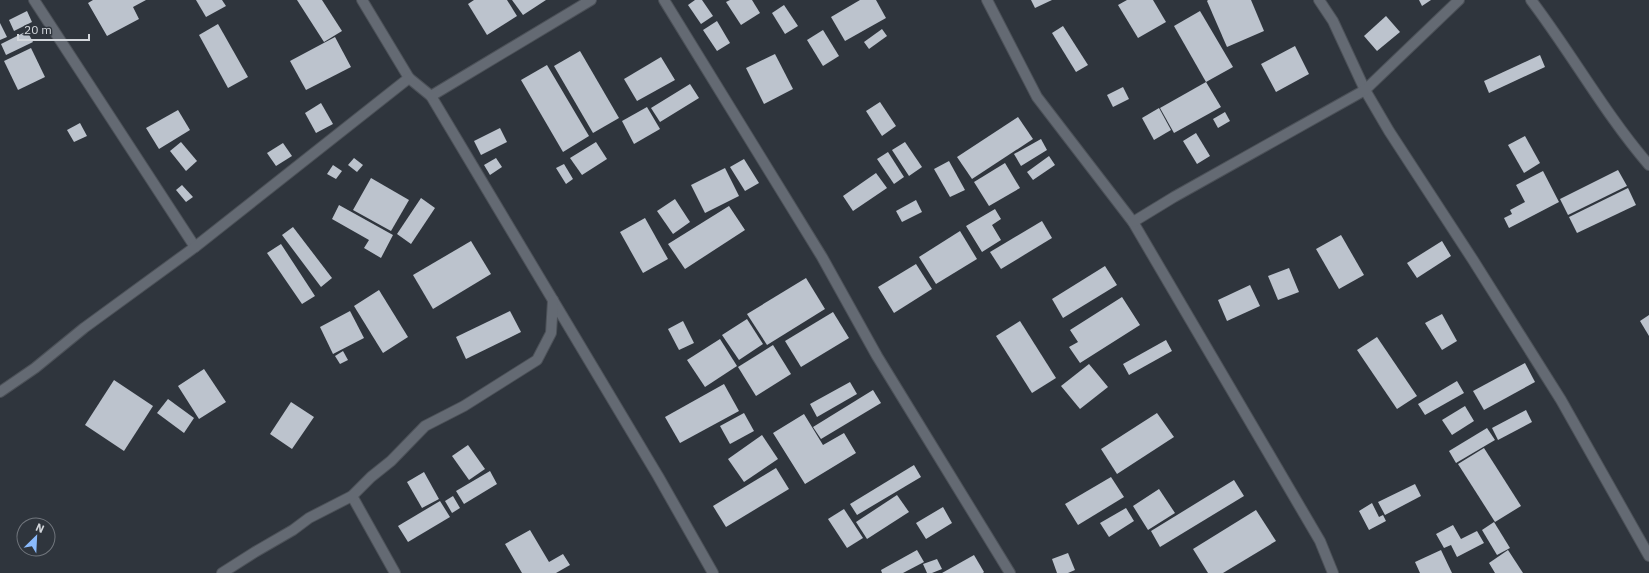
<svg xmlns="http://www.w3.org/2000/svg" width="1649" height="573" font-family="'IBM Plex Sans',sans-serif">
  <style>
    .building { fill: #bcc3cd }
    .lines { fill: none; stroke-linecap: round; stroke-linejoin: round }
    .street-casing { stroke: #4c5158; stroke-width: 12 }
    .street { stroke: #646a73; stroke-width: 10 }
  </style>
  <rect width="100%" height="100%" fill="#2f353d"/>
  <g class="building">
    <path d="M 93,0 L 146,0 L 133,7 L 139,19 L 107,36 L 88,3 Z"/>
    <path d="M 196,0 L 222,0 L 226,6 L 206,17 Z"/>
    <path d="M 297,0 L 322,0 L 342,31 L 324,42 Z"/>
    <path d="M 474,0 L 507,0 L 517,16 L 487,35 L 468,4 Z"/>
    <path d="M 512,0 L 546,0 L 523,15 Z"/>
    <path d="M 695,0 L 702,0 L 713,16 L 701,24 L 688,5 Z"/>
    <path d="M 730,0 L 752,0 L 760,13 L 741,25 L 726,2 Z"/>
    <path d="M 860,0 L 876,0 L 886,18 L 845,41 L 831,17 Z"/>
    <path d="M 1031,0 L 1052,0 L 1035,8 Z"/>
    <path d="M 1127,0 L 1153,0 L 1166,22 L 1138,38 L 1118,5 Z"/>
    <path d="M 1208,0 L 1251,0 L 1264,31 L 1227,47 L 1207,1 Z"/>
    <path d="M 1419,0 L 1431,0 L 1422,6 Z"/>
    <path d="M 784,5 L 798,26 L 785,34 L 772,13 Z"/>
    <path d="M 27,11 L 32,22 L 14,31 L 9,20 Z"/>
    <path d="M 1200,11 L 1233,67 L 1206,82 L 1174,26 Z"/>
    <path d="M 1386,16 L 1400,32 L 1377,51 L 1364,36 Z"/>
    <path d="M 717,21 L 730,43 L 717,51 L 703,30 Z"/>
    <path d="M 0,23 L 7,37 L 0,40 Z"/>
    <path d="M 218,24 L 248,77 L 228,88 L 199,35 Z"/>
    <path d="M 1063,26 L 1088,65 L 1076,72 L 1052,33 Z"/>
    <path d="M 882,29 L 887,36 L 869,49 L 864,42 Z"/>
    <path d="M 823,30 L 839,56 L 823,66 L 807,40 Z"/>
    <path d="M 27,31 L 33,42 L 6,55 L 1,44 Z"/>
    <path d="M 335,37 L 351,67 L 306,90 L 290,61 Z"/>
    <path d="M 1295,46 L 1309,74 L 1276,92 L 1261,64 Z"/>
    <path d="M 31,48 L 45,77 L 18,90 L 4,61 Z"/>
    <path d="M 580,51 L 619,118 L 593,133 L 554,66 Z"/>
    <path d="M 775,54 L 793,89 L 764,104 L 746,68 Z"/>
    <path d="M 1540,55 L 1545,67 L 1489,93 L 1484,81 Z"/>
    <path d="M 661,57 L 675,80 L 637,101 L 624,79 Z"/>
    <path d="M 547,65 L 589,136 L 563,152 L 521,80 Z"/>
    <path d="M 1206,82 L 1221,107 L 1174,133 L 1160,108 Z"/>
    <path d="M 690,84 L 699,98 L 660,122 L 651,108 Z"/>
    <path d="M 1123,87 L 1129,99 L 1113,107 L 1107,95 Z"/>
    <path d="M 880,102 L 896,126 L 882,136 L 866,111 Z"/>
    <path d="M 321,103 L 333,124 L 316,133 L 305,113 Z"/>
    <path d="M 647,107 L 660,129 L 634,144 L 622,121 Z"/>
    <path d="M 1159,108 L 1171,130 L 1154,140 L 1142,118 Z"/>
    <path d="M 178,110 L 190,130 L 159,149 L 146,128 Z"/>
    <path d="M 1225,112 L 1230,121 L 1218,128 L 1213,119 Z"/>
    <path d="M 1018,117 L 1033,139 L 972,179 L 957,157 Z"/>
    <path d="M 80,123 L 87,136 L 74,142 L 67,130 Z"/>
    <path d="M 500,128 L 507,142 L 481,155 L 474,141 Z"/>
    <path d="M 1196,133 L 1210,156 L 1197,164 L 1183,141 Z"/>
    <path d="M 1525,136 L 1540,163 L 1524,173 L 1508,145 Z"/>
    <path d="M 1041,139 L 1047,150 L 1021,166 L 1014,154 Z"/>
    <path d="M 181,142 L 197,161 L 186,171 L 170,151 Z"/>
    <path d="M 596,142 L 607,159 L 582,175 L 570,158 Z"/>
    <path d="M 905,142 L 922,167 L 909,176 L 892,150 Z"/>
    <path d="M 283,143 L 292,156 L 276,166 L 267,153 Z"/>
    <path d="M 888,152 L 904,177 L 894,184 L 877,159 Z"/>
    <path d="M 1049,156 L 1055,165 L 1033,180 L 1027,172 Z"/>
    <path d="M 354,158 L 363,165 L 357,172 L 348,165 Z"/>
    <path d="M 496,158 L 502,167 L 490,175 L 484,165 Z"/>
    <path d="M 744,159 L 759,183 L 745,191 L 730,167 Z"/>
    <path d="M 949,161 L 965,190 L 950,197 L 934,169 Z"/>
    <path d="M 1005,163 L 1020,188 L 989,206 L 974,182 Z"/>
    <path d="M 564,164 L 573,179 L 566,184 L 556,168 Z"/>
    <path d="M 333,165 L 342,171 L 336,179 L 327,174 Z"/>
    <path d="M 725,168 L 739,196 L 705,213 L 691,185 Z"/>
    <path d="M 1618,170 L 1627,186 L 1568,215 L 1560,199 Z"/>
    <path d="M 1543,171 L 1559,202 L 1509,228 L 1504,218 L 1512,214 L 1510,210 L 1525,202 L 1516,185 Z"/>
    <path d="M 876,173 L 887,188 L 853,211 L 843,196 Z"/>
    <path d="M 371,178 L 409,200 L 391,231 L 353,210 Z"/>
    <path d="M 182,185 L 193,197 L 186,202 L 176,190 Z"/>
    <path d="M 1628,188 L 1636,205 L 1577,233 L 1569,217 Z"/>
    <path d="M 421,198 L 435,208 L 411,244 L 397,234 Z"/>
    <path d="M 675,199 L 690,222 L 673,234 L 657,211 Z"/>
    <path d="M 916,200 L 922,212 L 902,222 L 896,211 Z"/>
    <path d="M 339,205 L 393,235 L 381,258 L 364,248 L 369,240 L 332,219 Z"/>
    <path d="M 729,206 L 745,230 L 685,269 L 668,244 Z"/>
    <path d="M 995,209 L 1001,219 L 992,225 L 1001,240 L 982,252 L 966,226 Z"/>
    <path d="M 645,218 L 668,259 L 643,273 L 620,232 Z"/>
    <path d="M 1042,221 L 1052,238 L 1001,269 L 990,252 Z"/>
    <path d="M 293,227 L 332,278 L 321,287 L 282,235 Z"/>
    <path d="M 960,231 L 977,259 L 936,284 L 919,257 Z"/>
    <path d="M 1341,235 L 1364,275 L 1339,289 L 1316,249 Z"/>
    <path d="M 471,241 L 491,274 L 433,309 L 413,275 Z"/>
    <path d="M 1442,241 L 1451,256 L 1417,278 L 1407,263 Z"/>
    <path d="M 281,244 L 315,296 L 302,304 L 267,253 Z"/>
    <path d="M 916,264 L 932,289 L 894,313 L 878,287 Z"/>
    <path d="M 1105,266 L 1117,285 L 1063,318 L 1052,299 Z"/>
    <path d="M 1289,268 L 1299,292 L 1278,300 L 1268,276 Z"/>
    <path d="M 806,278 L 825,309 L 767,345 L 747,314 Z"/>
    <path d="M 1250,285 L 1260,306 L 1227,321 L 1218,300 Z"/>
    <path d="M 379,290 L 408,337 L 383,353 L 354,306 Z"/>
    <path d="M 1122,297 L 1140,325 L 1080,363 L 1069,347 L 1078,342 L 1070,330 Z"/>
    <path d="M 350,311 L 364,338 L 333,354 L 320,327 Z"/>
    <path d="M 510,311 L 521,332 L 466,359 L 456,337 Z"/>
    <path d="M 833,312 L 849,338 L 801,367 L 785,341 Z"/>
    <path d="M 1442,314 L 1457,341 L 1442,350 L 1425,323 Z"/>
    <path d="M 1649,315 L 1649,336 L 1640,321 Z"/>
    <path d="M 747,319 L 763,344 L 739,360 L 722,335 Z"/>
    <path d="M 683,321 L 694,343 L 679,350 L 668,329 Z"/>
    <path d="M 1020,321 L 1056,378 L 1032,393 L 996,336 Z"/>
    <path d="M 1377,337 L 1417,396 L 1397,409 L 1357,350 Z"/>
    <path d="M 720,339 L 737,366 L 705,387 L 687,360 Z"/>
    <path d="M 1166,340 L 1172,351 L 1129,375 L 1123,364 Z"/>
    <path d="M 773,345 L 791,374 L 756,396 L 738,367 Z"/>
    <path d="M 343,351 L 348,360 L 340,364 L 335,356 Z"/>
    <path d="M 1525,363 L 1535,382 L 1484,410 L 1473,391 Z"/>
    <path d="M 1089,364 L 1108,387 L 1080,409 L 1061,386 Z"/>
    <path d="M 204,369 L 226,402 L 199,419 L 178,386 Z"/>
    <path d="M 114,380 L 153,406 L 124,451 L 85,425 Z"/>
    <path d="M 1457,381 L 1464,393 L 1425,415 L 1418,404 Z"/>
    <path d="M 850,382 L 857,394 L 817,417 L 810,404 Z"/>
    <path d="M 724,384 L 739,411 L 680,443 L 665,417 Z"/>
    <path d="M 873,390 L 881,403 L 821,439 L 813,427 Z"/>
    <path d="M 168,399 L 194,418 L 184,433 L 157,413 Z"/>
    <path d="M 291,402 L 314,417 L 292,449 L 270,434 Z"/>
    <path d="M 1465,406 L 1474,421 L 1452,435 L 1442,420 Z"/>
    <path d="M 1526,410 L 1532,422 L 1498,440 L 1492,428 Z"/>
    <path d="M 744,413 L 754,431 L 730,444 L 720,426 Z"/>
    <path d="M 1157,413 L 1174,437 L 1117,474 L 1101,449 Z"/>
    <path d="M 804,414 L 823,445 L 844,433 L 856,453 L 805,484 L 773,433 Z"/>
    <path d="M 1487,428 L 1495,440 L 1456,463 L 1449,451 Z"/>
    <path d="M 762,435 L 778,459 L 744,482 L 728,459 Z"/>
    <path d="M 468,445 L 485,469 L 469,480 L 452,456 Z"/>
    <path d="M 1484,448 L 1521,506 L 1495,522 L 1458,464 Z"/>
    <path d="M 914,465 L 921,477 L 857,515 L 850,504 Z"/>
    <path d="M 776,468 L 789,489 L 726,527 L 713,506 Z"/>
    <path d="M 490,471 L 497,484 L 464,504 L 456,491 Z"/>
    <path d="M 424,472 L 439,499 L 422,508 L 407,482 Z"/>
    <path d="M 1111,477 L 1124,497 L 1078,525 L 1065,504 Z"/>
    <path d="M 1234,480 L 1244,496 L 1160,547 L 1151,531 Z"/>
    <path d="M 1415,484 L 1421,496 L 1385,515 L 1378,502 Z"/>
    <path d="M 1159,489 L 1175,513 L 1148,530 L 1133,506 Z"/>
    <path d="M 897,495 L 909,512 L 867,539 L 856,522 Z"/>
    <path d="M 453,496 L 460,508 L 452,513 L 445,501 Z"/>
    <path d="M 440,501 L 450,517 L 408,542 L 398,526 Z"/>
    <path d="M 1372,503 L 1379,517 L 1383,515 L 1386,521 L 1369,530 L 1359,511 Z"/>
    <path d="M 943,507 L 952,523 L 926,539 L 916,523 Z"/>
    <path d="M 1126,508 L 1134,521 L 1109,537 L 1100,523 Z"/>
    <path d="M 844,509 L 863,538 L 847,548 L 828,519 Z"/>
    <path d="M 1256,510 L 1276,541 L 1223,573 L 1208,573 L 1193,549 Z"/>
    <path d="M 1494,522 L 1510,548 L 1497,555 L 1482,530 Z"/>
    <path d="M 1453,525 L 1461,539 L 1477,531 L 1484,543 L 1457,557 L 1451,545 L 1444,548 L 1436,534 Z"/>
    <path d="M 530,530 L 549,562 L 563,554 L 570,565 L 556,573 L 522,573 L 505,544 Z"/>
    <path d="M 917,550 L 924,562 L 903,573 L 882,573 L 881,570 Z"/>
    <path d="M 1441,550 L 1452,573 L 1420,573 L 1415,562 Z"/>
    <path d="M 1508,550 L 1523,573 L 1495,573 L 1489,563 Z"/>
    <path d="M 1068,553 L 1075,570 L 1068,573 L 1057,573 L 1052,559 Z"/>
    <path d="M 974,555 L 984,572 L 983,573 L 942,573 Z"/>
    <path d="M 937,559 L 942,569 L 932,573 L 927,573 L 923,564 Z"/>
  </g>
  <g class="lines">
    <g class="street-casing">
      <g id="street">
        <path d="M 34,0 L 195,247"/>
        <path d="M 362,0 L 409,78"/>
        <path d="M 664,0 L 822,257 L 877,356 L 1010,573"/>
        <path d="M 987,0 L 1037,97 L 1133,222 L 1320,541 L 1333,573"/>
        <path d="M 1319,0 L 1333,21 L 1365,90 L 1389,131 L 1473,260 L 1561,400 L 1649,556"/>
        <path d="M 1531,0 C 1572,54 1605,114 1649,165"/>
        <path d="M 431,96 L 658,476 L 713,573"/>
        <path d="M 1133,222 L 1174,197 L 1365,90 L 1459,0"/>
        <path d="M 0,392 L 35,368 L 84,328 L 195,247 L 409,78 L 431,96 L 591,0"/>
        <path d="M 352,496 L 395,573"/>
        <path d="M 222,573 L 255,552 L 293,530 L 309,518 L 352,496 L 371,477 L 391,461 L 425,426 L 464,406 L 537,360 L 551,333 L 553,300"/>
      </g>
    </g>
    <use href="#street" class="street"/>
  </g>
  <g transform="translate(36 537) rotate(24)"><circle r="19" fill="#2f353d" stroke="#71767d"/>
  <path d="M0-3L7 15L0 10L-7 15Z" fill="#8abafc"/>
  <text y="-6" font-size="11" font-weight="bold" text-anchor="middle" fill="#d3d7dc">N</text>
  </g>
  <path d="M18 34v6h71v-6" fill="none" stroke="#d3d7dc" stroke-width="2"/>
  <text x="24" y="34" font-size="12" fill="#d3d7dc" stroke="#2f353d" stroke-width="3" paint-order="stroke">20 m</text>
</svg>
